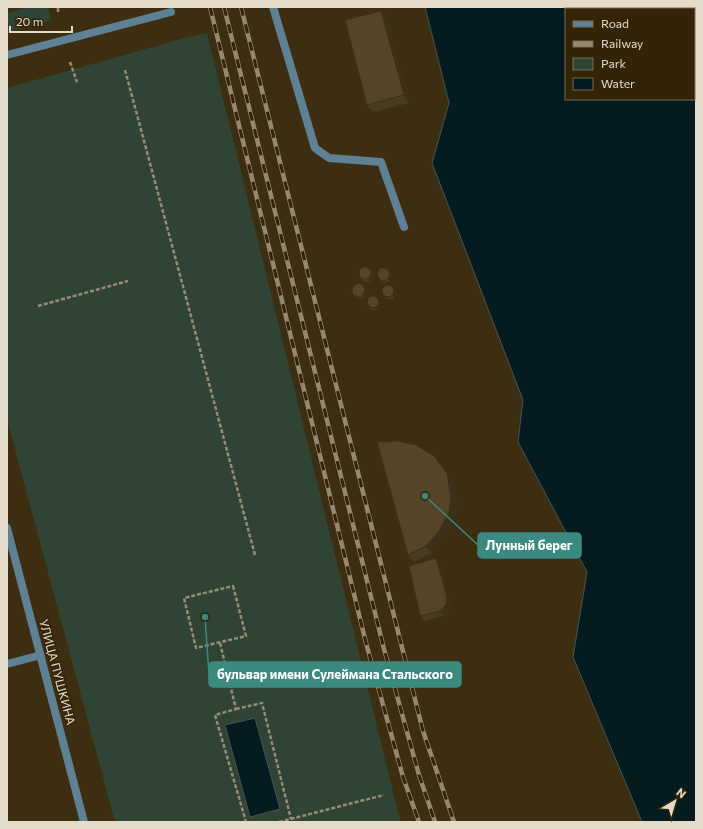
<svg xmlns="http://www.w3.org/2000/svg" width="703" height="829" font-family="Commissioner,sans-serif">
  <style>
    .green { fill: #304436 }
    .water { fill: #041b20; stroke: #475553; fill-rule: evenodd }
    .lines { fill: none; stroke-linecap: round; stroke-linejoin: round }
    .path { stroke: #978b75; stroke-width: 2.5; stroke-dasharray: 4 2; stroke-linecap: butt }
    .minor { stroke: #5e8195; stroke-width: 8 }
    .rail-casing { stroke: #948871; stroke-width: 4.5 }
    .rail { stroke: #332407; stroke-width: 3; stroke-dasharray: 9; stroke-linecap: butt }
    .wall { fill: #493a22 }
    .shaded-wall { fill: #3c301b }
    .building { fill: #554427; stroke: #3c301b }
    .labels { text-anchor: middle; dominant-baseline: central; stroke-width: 3; stroke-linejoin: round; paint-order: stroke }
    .street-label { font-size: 12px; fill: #e4dbca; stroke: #332407 }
    .leader { fill: none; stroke: #3a8a80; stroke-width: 1.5 }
    .callout-dot { fill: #3a8a80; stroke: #332407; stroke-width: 1.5 }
    .callout { fill: #3a8a80; stroke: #3a8a80; stroke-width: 1.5 }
    .callout-label { font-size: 13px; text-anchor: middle; font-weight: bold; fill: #fff }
  </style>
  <rect width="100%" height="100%" fill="#3e2e11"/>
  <g class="green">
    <path d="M 28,7 L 48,7 L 51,20 L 7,32 L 7,13 Z"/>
    <path d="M 207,33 L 399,816 L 401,822 L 115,822 L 7,419 L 7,88 L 185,38 Z"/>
  </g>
  <g class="water">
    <path d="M 425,7 L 696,7 L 696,822 L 642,822 L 573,657 L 587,572 L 518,442 L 523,400 L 432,163 L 449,103 ZM 566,9 L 694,9 L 694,99 L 566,99 Z"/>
    <path d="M 255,718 L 280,809 L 250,817 L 225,725 Z"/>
  </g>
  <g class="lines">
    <g class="path">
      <path d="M 58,12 L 58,7"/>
      <path d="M 70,62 L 77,82"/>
      <path d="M 125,70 L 255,555"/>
      <path d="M 38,306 L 128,281"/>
      <path d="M 233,586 L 246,636 L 196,648 L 184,598 Z"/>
      <path d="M 220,643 L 236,709 L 215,715 L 246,822"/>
      <path d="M 236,709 L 262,703 L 291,819"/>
      <path d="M 279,822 L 384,795"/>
    </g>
    <g class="minor">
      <path d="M 273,7 L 315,148 L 329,158 L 381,162 L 404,227"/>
      <path d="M 7,55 L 171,12"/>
      <path d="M 7,528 L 84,822"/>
      <path d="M 7,664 L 41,655"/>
    </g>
    <g class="rail-casing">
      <g id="rail">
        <path d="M 210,7 L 366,643 L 403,777 L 419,822"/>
        <path d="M 224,7 L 384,649 L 419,775 L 435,822"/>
        <path d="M 241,7 L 423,731 L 454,822"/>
      </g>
    </g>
    <use href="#rail" class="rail"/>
  </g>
  <g class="wall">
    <path d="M 381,11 L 386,18 L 409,103 L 373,112 L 367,105 Z"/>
    <path d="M 371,271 L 373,273 L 373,278 L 370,282 L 364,282 L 359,276 Z"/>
    <path d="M 390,272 L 392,276 L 390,281 L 385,283 L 381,282 L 379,279 Z"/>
    <path d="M 363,285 L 367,291 L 365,297 L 361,299 L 356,298 L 352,292 Z"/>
    <path d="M 396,293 L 394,298 L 389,300 L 385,298 L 383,295 Z"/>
    <path d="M 380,302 L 381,306 L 377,310 L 371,310 L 367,303 Z"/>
    <path d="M 447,473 L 452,480 L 457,505 L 454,519 L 444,538 L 431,553 L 414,562 L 408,555 Z"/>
    <path d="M 436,558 L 440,564 L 450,602 L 449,610 L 444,616 L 424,621 L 420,616 Z"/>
  </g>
  <g class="shaded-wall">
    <path d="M 381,11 L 386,18 L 409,103 L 404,95 Z"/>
    <path d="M 388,269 L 392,276 L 390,281 L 388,279 Z"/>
    <path d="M 371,271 L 373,273 L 373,278 L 370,282 L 368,279 Z"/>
    <path d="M 363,285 L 367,291 L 365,297 L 363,295 Z"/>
    <path d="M 392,287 L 396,293 L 394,298 L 393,296 Z"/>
    <path d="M 377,297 L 380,302 L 381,306 L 377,310 L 375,308 Z"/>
    <path d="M 447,473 L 452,480 L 457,505 L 454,519 L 444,538 L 431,553 L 426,546 Z"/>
    <path d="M 436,558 L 440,564 L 450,602 L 449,610 L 444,616 L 440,611 Z"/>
  </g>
  <g class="building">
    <path d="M 381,11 L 404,95 L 367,105 L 345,20 Z"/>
    <circle cx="365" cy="273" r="6"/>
    <path d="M 380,268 L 384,268 L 388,269 L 390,274 L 388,279 L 383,281 L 379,279 L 377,274 Z"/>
    <path d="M 359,283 L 363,285 L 365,289 L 363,295 L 359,297 L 354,295 L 352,292 L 353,286 Z"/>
    <circle cx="388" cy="291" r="6"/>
    <path d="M 371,296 L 377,297 L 378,299 L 379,304 L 375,308 L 370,307 L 367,303 L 368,298 Z"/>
    <path d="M 399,441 L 416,445 L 434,456 L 447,473 L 451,498 L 449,512 L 439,531 L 426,546 L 408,555 L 377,442 Z"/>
    <path d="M 436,558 L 447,597 L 446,605 L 440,611 L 420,616 L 409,566 Z"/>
  </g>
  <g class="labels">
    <g class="street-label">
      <text transform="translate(58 672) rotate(75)">УЛИЦА ПУШКИНА</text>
    </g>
  </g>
  <path class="leader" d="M425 496L478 545M205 617L209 674"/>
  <g class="callout-dot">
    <circle cx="425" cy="496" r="4"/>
    <circle cx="205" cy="617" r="4"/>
  </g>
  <g class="callout">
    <rect x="478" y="533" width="103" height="25" rx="4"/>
    <rect x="209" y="662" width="252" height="25" rx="4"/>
  </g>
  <g class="callout-label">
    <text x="529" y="550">Лунный берег</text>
    <text x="335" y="679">бульвар имени Сулеймана Стальского</text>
  </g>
  <rect width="703" height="829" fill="none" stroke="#e4dbca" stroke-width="16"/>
  <rect x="565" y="8" width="130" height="92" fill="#332407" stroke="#7a6d55"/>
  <rect x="573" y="21" width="20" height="6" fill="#5e8195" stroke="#7a6d55"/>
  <text x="601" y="28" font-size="12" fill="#e4dbca">Road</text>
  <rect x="573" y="41" width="20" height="6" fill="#948871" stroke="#7a6d55"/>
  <text x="601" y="48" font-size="12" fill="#e4dbca">Railway</text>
  <rect x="573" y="58" width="20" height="12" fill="#304436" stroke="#7a6d55"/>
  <text x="601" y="68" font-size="12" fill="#e4dbca">Park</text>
  <rect x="573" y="78" width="20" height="12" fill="#041b20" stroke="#7a6d55"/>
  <text x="601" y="88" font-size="12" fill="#e4dbca">Water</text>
  <g transform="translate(675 801) rotate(38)" stroke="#332407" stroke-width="3" paint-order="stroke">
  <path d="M0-3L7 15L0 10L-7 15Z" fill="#e4dbca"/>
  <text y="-6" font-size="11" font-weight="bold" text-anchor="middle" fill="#e4dbca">N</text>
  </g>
  <path d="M10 26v6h62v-6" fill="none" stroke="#e4dbca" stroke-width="2"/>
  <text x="16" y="26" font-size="12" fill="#e4dbca" stroke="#332407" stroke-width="3" paint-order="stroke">20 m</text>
</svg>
